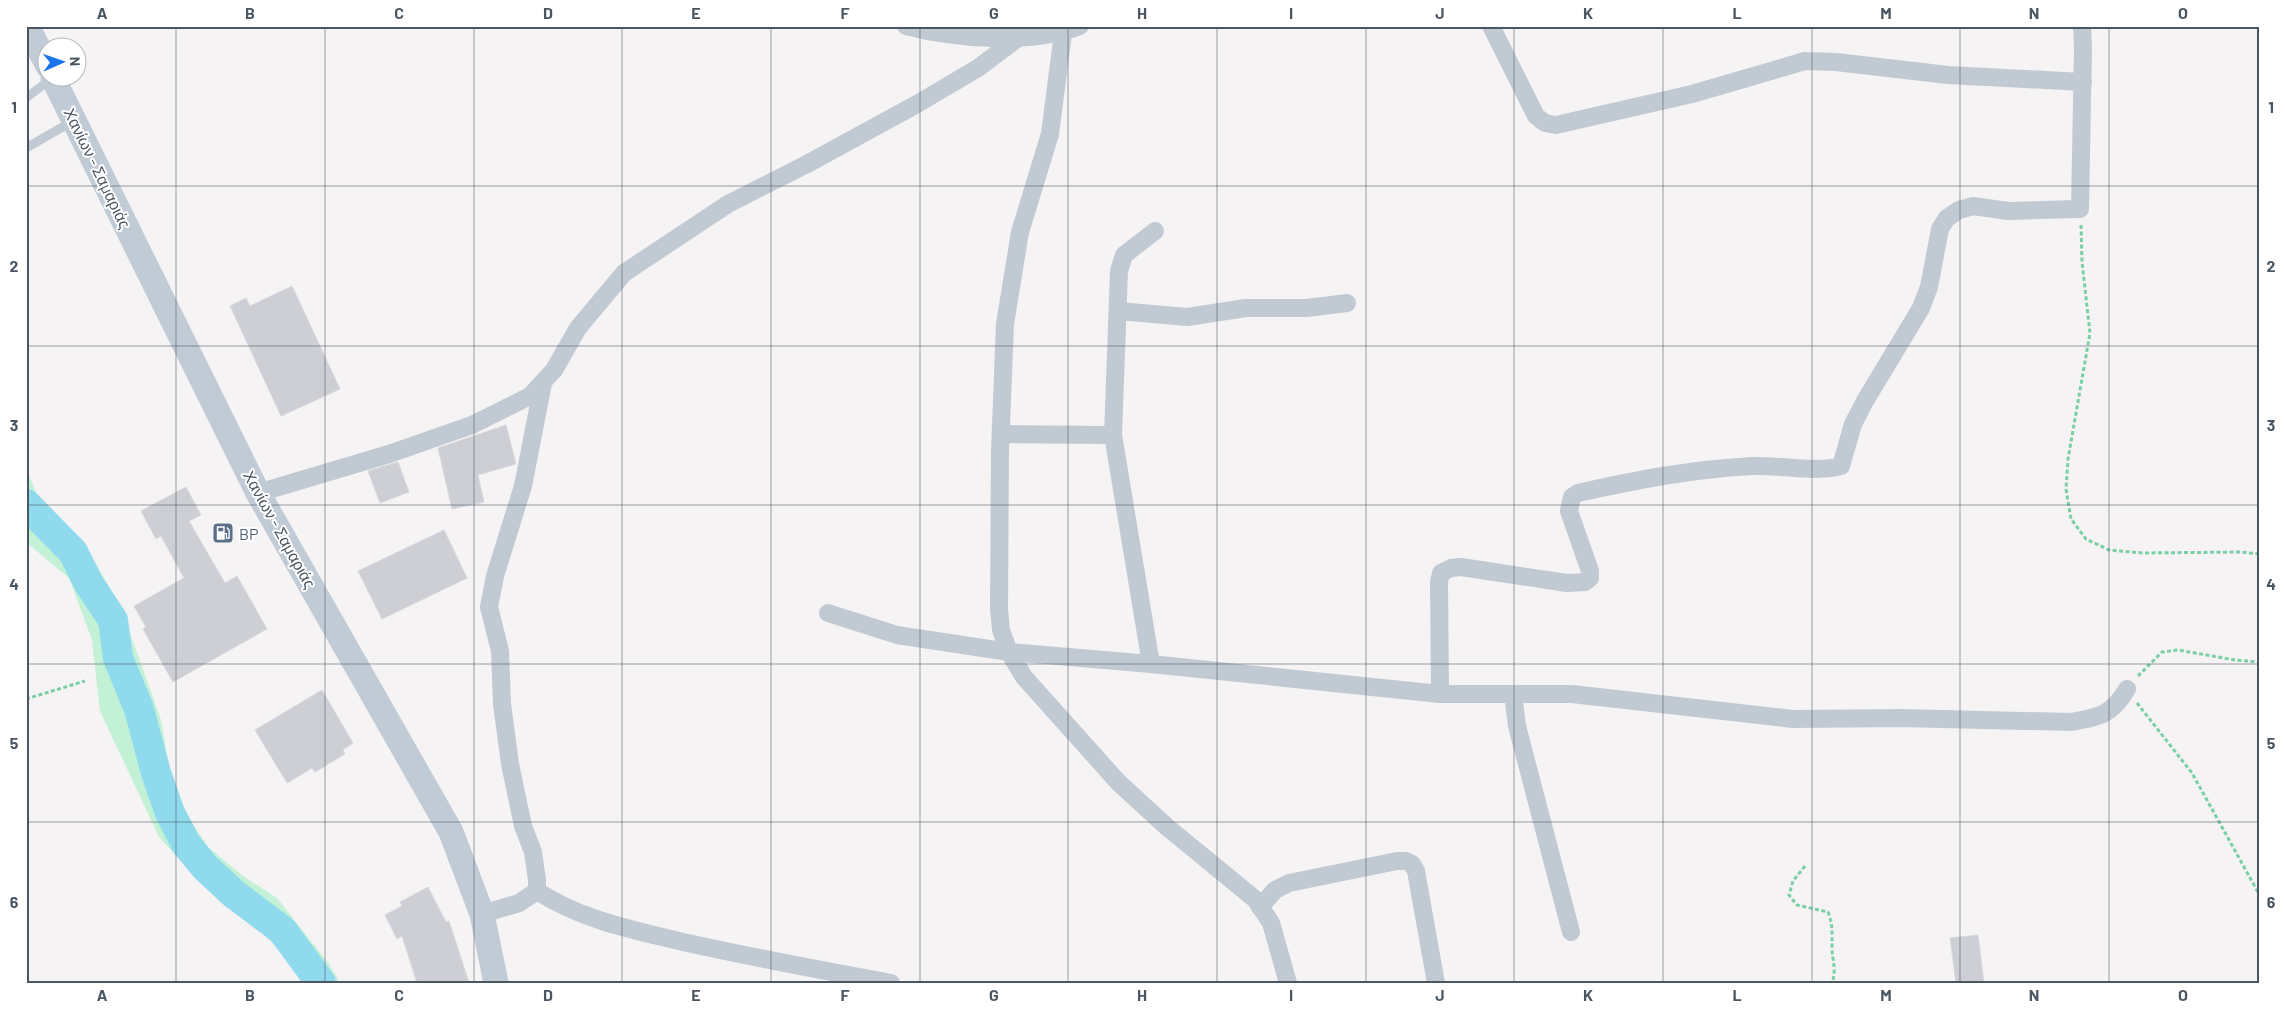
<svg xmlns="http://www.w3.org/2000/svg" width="2285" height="1009" font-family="Barlow,sans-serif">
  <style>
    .green { fill: #c3f1d5 }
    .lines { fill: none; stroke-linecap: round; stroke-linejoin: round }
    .river { stroke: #90daee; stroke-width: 30 }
    .building { fill: #cdcfd5; stroke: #d7d9de }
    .path { stroke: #7ad0a6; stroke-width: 3; stroke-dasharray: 4 2.5; stroke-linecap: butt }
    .lane { stroke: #c1cad2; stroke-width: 9 }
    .street { stroke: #c1cad2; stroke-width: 18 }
    .secondary { stroke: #c1cbd6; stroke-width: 25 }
    .grid { fill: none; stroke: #4a5661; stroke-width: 1; stroke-opacity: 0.55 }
    .labels { text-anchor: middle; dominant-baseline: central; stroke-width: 4; stroke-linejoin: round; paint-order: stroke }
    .street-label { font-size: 16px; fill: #4a5661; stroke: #fff }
    .service-label { font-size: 16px; fill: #4e5e75; stroke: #fff; text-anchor: start }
    .neatline { fill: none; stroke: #4a5661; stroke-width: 2 }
    .grid-label { font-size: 16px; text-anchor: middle; font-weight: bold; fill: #4a5661 }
  </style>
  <rect width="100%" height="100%" fill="#f5f3f3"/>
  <path class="green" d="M 26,469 L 42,506 L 84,544 L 120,605 L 161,720 L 174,795 L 208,847 L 243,876 L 277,898 L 329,964 L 340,983 L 305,983 L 287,957 L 251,923 L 189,870 L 159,837 L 100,711 L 92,640 L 69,578 L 26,542 Z"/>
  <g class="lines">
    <path class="river" d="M 26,504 L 73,552 L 89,584 L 113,620 L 118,658 L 139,709 L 156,773 L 170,813 L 186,844 L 205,867 L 234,894 L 282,930 L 321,983"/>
  </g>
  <g class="building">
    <path d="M 292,286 L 340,389 L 281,416 L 230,306 L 246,298 L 250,306 Z"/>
    <path d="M 506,425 L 516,464 L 478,475 L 484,502 L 452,509 L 438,448 Z"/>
    <path d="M 398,462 L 409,492 L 380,503 L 368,471 Z"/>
    <path d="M 186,487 L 201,515 L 189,521 L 225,583 L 237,576 L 267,629 L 173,682 L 143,629 L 146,627 L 134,606 L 184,578 L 161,536 L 156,539 L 141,511 Z"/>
    <path d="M 444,530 L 467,578 L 382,619 L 358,571 Z"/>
    <path d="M 322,690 L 353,743 L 343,750 L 345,754 L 315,772 L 312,768 L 287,783 L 255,730 Z"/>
    <path d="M 428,887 L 446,922 L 449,921 L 469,983 L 417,983 L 402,936 L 397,939 L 385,915 L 402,906 L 400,902 Z"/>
    <path d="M 1978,935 L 1984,983 L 1956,983 L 1950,938 Z"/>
  </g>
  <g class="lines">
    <g class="path">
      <path d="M 2081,225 L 2082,262 L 2090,333 L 2068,459 L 2066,489 L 2071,519 L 2086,539 L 2109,550 L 2143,553 L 2241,552 L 2259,554"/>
      <path d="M 2138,676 L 2162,652 L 2178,650 L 2235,660 L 2259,662"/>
      <path d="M 26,699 L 85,681"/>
      <path d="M 2137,703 L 2192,773 L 2259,894"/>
      <path d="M 1805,866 L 1793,881 L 1789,895 L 1797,905 L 1828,912 C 1833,925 1832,934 1832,947 C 1832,961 1837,968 1832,983"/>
    </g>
    <g class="lane">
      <path d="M 26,98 L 51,79"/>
      <path d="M 26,148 L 73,121"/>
    </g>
    <g class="street">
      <path d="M 906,26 C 956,39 1032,45 1080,26"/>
      <path d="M 1491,26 L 1536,116 L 1545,123 L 1556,125 L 1692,94 L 1805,61 L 1836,62 L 1948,75 L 2083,82"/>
      <path d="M 1063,33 L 1050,134 L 1020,232 L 1005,324 L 1000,450 L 999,609 L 1001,630 L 1009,652 L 1024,677 L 1118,782 L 1167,827 L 1256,900 L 1271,923 L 1288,983"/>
      <path d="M 1118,311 L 1187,317 L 1246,308 L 1307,308 L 1347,303"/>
      <path d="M 1001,434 L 1113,435"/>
      <path d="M 258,493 L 389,454 L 472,425 L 530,396 L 554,370 L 578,328 L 624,273 L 728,204 L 807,164 L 917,104 L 978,68 L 1018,38"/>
      <path d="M 828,613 L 897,635 L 1009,652 L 1151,664 L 1440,694 L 1572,694 L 1793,719 L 1901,718 L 2071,722 C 2099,717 2112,715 2127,689"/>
      <path d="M 1151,664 L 1113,435 L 1119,271 L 1124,255 L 1155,231"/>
      <path d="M 1440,694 L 1439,582 L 1441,573 L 1451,568 L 1461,567 L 1567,583 L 1585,582 L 1590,578 L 1590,571 L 1569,511 L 1572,497 L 1578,493 C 1636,480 1693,469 1753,466 C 1778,465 1819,473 1841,466 L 1853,424 L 1865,401 L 1921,308 L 1929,287 L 1940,229 L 1947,218 L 1959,210 L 1973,206 L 2008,211 L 2080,209 L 2083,47 L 2082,26"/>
      <path d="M 1513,694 L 1517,726 L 1571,932"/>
      <path d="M 537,891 C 580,919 629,929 679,941 C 749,957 820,970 891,983"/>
      <path d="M 1260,907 L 1275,890 L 1289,883 L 1397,861 L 1406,861 L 1412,864 L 1416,871 L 1436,983"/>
      <path d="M 482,914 L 519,903 L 537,891 L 537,880 L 533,852 L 523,826 L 510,764 L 502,704 L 500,651 L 489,607 L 495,576 L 523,486 L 543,383"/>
    </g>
    <g class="secondary">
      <path d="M 27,26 L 48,66"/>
      <path d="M 53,78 L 258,493 L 451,832 L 482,914 L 496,983"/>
    </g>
  </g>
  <path class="grid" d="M 176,26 L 176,983M 325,26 L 325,983M 474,26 L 474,983M 622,26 L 622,983M 771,26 L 771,983M 920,26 L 920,983M 1068,26 L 1068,983M 1217,26 L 1217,983M 1366,26 L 1366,983M 1514,26 L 1514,983M 1663,26 L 1663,983M 1812,26 L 1812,983M 1960,26 L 1960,983M 2109,26 L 2109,983M 26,186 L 2259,186M 26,346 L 2259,346M 26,505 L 2259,505M 26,664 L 2259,664M 26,822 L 2259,822"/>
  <defs>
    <g id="fuel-square" transform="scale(1.125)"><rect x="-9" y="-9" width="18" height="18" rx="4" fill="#5c6f8a" stroke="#fff"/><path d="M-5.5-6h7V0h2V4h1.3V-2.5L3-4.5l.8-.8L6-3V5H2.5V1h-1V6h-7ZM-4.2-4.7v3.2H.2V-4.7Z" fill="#fff"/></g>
  </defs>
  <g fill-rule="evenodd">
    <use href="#fuel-square" x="223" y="533"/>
  </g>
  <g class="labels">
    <g class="street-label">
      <text transform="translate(98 168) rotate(64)">Χανίων - Σαμαριάς</text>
      <text transform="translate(280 529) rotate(61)">Χανίων - Σαμαριάς</text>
    </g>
    <g class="service-label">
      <text x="239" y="533">BP</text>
    </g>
  </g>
  <rect width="2285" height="1009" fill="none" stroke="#ffffff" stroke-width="55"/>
  <g transform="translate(62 62) rotate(88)"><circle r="24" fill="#ffffff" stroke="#b7bbc0"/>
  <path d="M0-4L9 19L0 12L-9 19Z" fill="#1a73e8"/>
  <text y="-8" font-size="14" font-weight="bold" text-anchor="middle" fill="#4a5661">N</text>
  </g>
  <rect x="28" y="28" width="2230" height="954" class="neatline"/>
  <g class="grid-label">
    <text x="102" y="19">A</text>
    <text x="250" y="19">B</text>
    <text x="399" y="19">C</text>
    <text x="548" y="19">D</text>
    <text x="696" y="19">E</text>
    <text x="845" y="19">F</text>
    <text x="994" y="19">G</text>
    <text x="1142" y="19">H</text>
    <text x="1291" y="19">I</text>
    <text x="1440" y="19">J</text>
    <text x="1588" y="19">K</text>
    <text x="1737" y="19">L</text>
    <text x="1886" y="19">M</text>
    <text x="2034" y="19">N</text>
    <text x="2183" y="19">O</text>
    <text x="14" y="113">1</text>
    <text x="2271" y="113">1</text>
    <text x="14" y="272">2</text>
    <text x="2271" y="272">2</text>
    <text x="14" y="431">3</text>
    <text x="2271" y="431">3</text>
    <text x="14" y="590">4</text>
    <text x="2271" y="590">4</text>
    <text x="14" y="749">5</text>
    <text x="2271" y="749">5</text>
    <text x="14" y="908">6</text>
    <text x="2271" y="908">6</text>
    <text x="102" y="1001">A</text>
    <text x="250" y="1001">B</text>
    <text x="399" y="1001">C</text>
    <text x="548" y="1001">D</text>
    <text x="696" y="1001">E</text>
    <text x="845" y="1001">F</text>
    <text x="994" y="1001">G</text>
    <text x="1142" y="1001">H</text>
    <text x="1291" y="1001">I</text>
    <text x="1440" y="1001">J</text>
    <text x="1588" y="1001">K</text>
    <text x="1737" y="1001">L</text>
    <text x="1886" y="1001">M</text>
    <text x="2034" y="1001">N</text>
    <text x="2183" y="1001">O</text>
  </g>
</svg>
